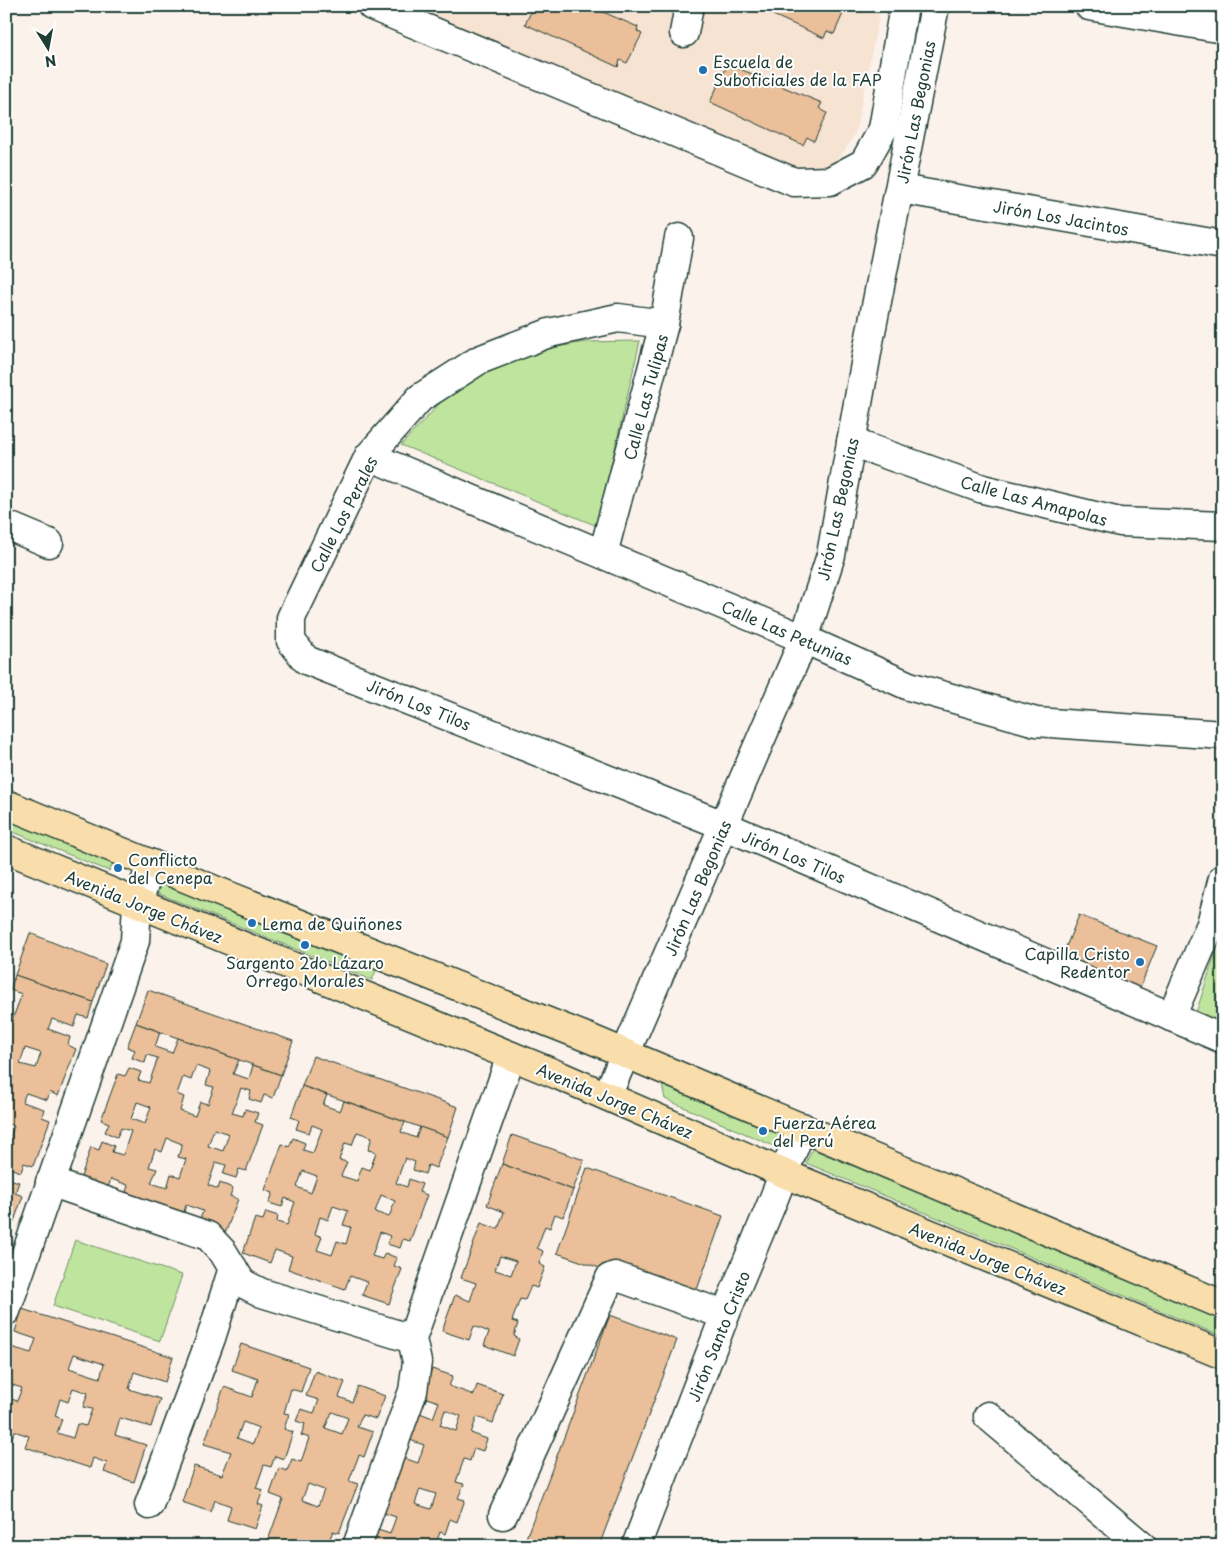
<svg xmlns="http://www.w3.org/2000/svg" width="1229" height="1552" font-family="'Playpen Sans',sans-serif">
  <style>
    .built { fill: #f6e3d2 }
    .green { fill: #bfe49e; stroke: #6f9069 }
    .building { fill: #eabf99; stroke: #1f3d34; fill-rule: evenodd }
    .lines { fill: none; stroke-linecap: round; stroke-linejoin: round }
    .minor-casing { stroke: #1f3d34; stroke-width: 31 }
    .major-casing { stroke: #1f3d34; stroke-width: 31 }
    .minor { stroke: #fff; stroke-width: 28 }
    .major { stroke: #f9deab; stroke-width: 28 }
    .poi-dot { fill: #1f6fb2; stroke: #fff; stroke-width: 2 }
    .labels { text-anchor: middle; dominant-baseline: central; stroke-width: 4; stroke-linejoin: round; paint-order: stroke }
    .poi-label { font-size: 16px; fill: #1f3d34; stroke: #fff; text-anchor: start }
    .street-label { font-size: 16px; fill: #1f3d34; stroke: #fff }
  </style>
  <rect width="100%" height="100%" fill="#fbf2eb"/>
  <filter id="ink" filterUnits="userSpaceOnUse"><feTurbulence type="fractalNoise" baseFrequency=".02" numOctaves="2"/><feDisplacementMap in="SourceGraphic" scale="10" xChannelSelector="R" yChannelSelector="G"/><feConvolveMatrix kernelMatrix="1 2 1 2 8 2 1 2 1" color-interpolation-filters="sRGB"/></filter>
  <g filter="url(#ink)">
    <path class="built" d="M 386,6 L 881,6 L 855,134 L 845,150 L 833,163 L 814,173 L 788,175 Z"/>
    <g class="green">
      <path d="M 640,341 L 597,526 L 401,445 L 453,389 L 498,361 L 542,350 L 584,342 Z"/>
      <path d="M 6,814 L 115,859 L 109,871 L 6,829 Z"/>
      <path d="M 163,879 L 378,966 L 372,980 L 157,893 Z"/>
      <path d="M 1223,930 L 1223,1034 L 1193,1022 Z"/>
      <path d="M 661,1079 L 782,1132 L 776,1147 L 665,1099 Z"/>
      <path d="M 812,1149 L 1223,1320 L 1223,1337 L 806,1163 Z"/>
      <path d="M 75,1240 L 182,1275 L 160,1341 L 53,1306 Z"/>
    </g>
    <g class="building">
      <path d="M 534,6 L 589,6 L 638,27 L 637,31 L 642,34 L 627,63 L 620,60 L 618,67 L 525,24 Z"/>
      <path d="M 753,6 L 840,6 L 845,9 L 834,34 L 827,31 L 824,38 Z"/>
      <path d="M 728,64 L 822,103 L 819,108 L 827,113 L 814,141 L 807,137 L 803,145 L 710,102 Z"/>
      <path d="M 1079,915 L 1157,946 L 1139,990 L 1061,959 Z"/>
      <path d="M 30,933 L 106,964 L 93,1002 L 15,975 Z"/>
      <path d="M 15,975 L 93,1002 L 88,1018 L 78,1015 L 74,1027 L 52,1019 L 48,1029 L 70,1037 L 68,1045 L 76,1049 L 58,1096 L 50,1092 L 47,1100 L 26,1093 L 22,1102 L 44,1109 L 42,1117 L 50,1120 L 33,1166 L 24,1163 L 21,1172 L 6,1167 L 6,1139 L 9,1140 L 14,1126 L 6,1123 L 6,1036 L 22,994 L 10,990 ZM 25,1048 L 41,1053 L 36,1068 L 20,1064 Z"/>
      <path d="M 148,990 L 293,1041 L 281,1075 L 136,1023 Z"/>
      <path d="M 136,1023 L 160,1032 L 155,1047 L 172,1053 L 178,1038 L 239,1060 L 233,1074 L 249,1079 L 253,1065 L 281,1075 L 273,1098 L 264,1095 L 261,1103 L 249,1099 L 251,1091 L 241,1088 L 232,1113 L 243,1116 L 245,1109 L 258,1113 L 255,1122 L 263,1125 L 246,1171 L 239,1169 L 236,1178 L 223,1174 L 226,1165 L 216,1162 L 208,1185 L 218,1189 L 220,1183 L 233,1188 L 230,1196 L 238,1199 L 225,1234 L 198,1224 L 203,1211 L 186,1205 L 182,1219 L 124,1199 L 128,1185 L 111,1179 L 106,1193 L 79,1183 L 91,1147 L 99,1150 L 102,1141 L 114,1146 L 112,1152 L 123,1155 L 131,1131 L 121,1128 L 117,1137 L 105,1132 L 109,1123 L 101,1120 L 118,1074 L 125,1076 L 129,1068 L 141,1072 L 138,1080 L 149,1083 L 158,1058 L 147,1055 L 145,1063 L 132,1058 L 135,1050 L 127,1047 ZM 196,1066 L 210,1071 L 206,1085 L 214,1087 L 208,1104 L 200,1102 L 195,1116 L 180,1111 L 184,1097 L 177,1094 L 183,1077 L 191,1080 ZM 137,1102 L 151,1107 L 145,1124 L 131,1119 ZM 214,1129 L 229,1134 L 223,1151 L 208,1146 ZM 167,1138 L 182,1144 L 178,1157 L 186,1159 L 180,1177 L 171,1174 L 167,1188 L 151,1183 L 157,1169 L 149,1167 L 155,1149 L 162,1152 Z"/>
      <path d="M 313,1056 L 458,1107 L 448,1137 L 302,1086 Z"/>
      <path d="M 302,1086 L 327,1095 L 323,1105 L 340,1111 L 344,1101 L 405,1122 L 401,1132 L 416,1138 L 420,1127 L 448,1137 L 436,1168 L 428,1165 L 425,1174 L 413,1170 L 415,1162 L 405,1158 L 396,1183 L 407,1187 L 409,1179 L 422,1184 L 419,1192 L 427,1195 L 410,1241 L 403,1239 L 400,1248 L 387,1244 L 390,1236 L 380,1232 L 372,1256 L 382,1259 L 385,1253 L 397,1258 L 394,1266 L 402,1269 L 389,1304 L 362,1295 L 367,1282 L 350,1276 L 345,1289 L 288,1269 L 292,1256 L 275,1250 L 270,1263 L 243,1253 L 255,1218 L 263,1220 L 266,1212 L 278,1216 L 277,1222 L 287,1225 L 295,1202 L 285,1198 L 282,1207 L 269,1203 L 273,1193 L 265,1190 L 282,1144 L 289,1147 L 293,1138 L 305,1143 L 303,1150 L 313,1153 L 322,1129 L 312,1125 L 309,1133 L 296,1129 L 299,1120 L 291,1117 ZM 357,1132 L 372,1137 L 368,1150 L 376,1152 L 370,1170 L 362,1167 L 357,1181 L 341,1176 L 347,1162 L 339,1160 L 345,1143 L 352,1145 ZM 303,1171 L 317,1176 L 311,1193 L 297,1187 ZM 381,1195 L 395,1201 L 389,1217 L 375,1212 ZM 333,1206 L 348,1211 L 343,1225 L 351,1227 L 346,1244 L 337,1241 L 332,1255 L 317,1250 L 322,1237 L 315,1234 L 320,1217 L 328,1220 Z"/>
      <path d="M 512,1135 L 584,1160 L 573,1190 L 502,1164 Z"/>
      <path d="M 502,1164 L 573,1190 L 563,1217 L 555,1214 L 550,1228 L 545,1226 L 537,1248 L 543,1251 L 539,1264 L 545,1267 L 537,1288 L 531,1286 L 525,1300 L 520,1299 L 512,1321 L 518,1323 L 514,1336 L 519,1339 L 513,1356 L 484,1345 L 489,1332 L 474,1326 L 469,1340 L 442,1331 L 455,1295 L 470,1301 L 476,1283 L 461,1278 L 481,1223 L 498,1229 L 504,1212 L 487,1205 ZM 500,1256 L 516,1261 L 511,1275 L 495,1270 Z"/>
      <path d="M 587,1168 L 723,1216 L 693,1301 L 557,1253 Z"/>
      <path d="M 6,1178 L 19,1182 L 15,1193 L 23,1196 L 13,1224 L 6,1222 Z"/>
      <path d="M 22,1309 L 173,1357 L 165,1382 L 134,1372 L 129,1389 L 160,1399 L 151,1427 L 120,1418 L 115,1435 L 146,1445 L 134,1482 L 104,1472 L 107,1463 L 93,1458 L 90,1468 L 25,1447 L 29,1436 L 14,1431 L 11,1442 L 6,1440 L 6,1397 L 17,1401 L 22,1388 L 6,1383 L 6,1353 L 8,1346 L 31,1353 L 36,1339 L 15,1332 ZM 74,1354 L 104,1364 L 100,1378 L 69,1368 ZM 73,1388 L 88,1393 L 83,1407 L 92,1409 L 86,1426 L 77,1424 L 73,1438 L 57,1433 L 62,1419 L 55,1416 L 60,1399 L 68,1402 Z"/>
      <path d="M 610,1315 L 677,1340 L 599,1546 L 523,1546 Z"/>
      <path d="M 241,1344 L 309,1367 L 301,1392 L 291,1389 L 284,1413 L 289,1414 L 284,1429 L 293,1432 L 284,1459 L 275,1456 L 271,1467 L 264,1465 L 256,1488 L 263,1490 L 258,1504 L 263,1506 L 255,1529 L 227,1520 L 231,1506 L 215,1500 L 211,1512 L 182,1502 L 194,1466 L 222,1475 L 231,1452 L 204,1444 L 224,1387 L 252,1397 L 258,1379 L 232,1370 ZM 243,1422 L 259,1428 L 253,1444 L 237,1438 Z"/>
      <path d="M 432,1369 L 453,1376 L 449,1386 L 474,1395 L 477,1385 L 503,1394 L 493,1423 L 477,1417 L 471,1433 L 487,1439 L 483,1451 L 474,1448 L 470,1461 L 464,1459 L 456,1482 L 464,1484 L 458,1498 L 465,1500 L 457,1522 L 450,1519 L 445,1534 L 440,1532 L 435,1546 L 369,1546 L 375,1529 L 390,1534 L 396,1517 L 381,1512 L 401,1457 L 418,1463 L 424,1445 L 407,1439 L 417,1412 L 433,1418 L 439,1402 L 423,1397 ZM 445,1410 L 461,1416 L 456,1431 L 440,1425 ZM 420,1489 L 436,1494 L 431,1509 L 415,1504 Z"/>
      <path d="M 315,1371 L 345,1382 L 339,1397 L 352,1402 L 358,1386 L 385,1396 L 376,1419 L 362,1415 L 357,1427 L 373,1432 L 364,1457 L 359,1455 L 349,1481 L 358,1484 L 339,1533 L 333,1531 L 327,1546 L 266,1546 L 283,1499 L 270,1494 L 279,1468 L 287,1471 L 292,1459 L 301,1462 L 309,1438 L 301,1435 L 305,1424 L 296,1421 L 301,1409 L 314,1413 L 319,1400 L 306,1396 ZM 332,1412 L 348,1418 L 342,1434 L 325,1428 ZM 308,1484 L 324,1490 L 318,1506 L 302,1500 Z"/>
    </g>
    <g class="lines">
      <g class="minor-casing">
        <g id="minor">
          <path d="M 372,6 L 794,182 L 830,181 L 864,163 L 883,129 L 904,6"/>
          <path d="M 1089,6 L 1223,29"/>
          <path d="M 684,33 L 689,6"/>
          <path d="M 900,189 L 1223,245"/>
          <path d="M 664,324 L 618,318 L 549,333 L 479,360 L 420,398 L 369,456 L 291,618 L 291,641 L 306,660 L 723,825 L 1223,1039"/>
          <path d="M 851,442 L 983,489 L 1120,522 L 1223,526"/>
          <path d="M 369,456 L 804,639 L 909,686 L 1036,722 L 1223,735"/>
          <path d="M 6,525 L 49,543"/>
          <path d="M 603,554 L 664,324 L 679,238"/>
          <path d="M 1171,1017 L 1211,924 L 1223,878"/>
          <path d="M 607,1096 L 804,639 L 831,555 L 868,347 L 935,6"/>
          <path d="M 50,1182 L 208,1236 L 223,1252 L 242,1283 L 262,1293 L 412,1339"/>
          <path d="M 6,1311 L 135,941 L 137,903 L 152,864"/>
          <path d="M 988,1416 L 1142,1546"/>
          <path d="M 149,1505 L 211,1338 L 233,1268"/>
          <path d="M 503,1515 L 610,1278 L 615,1276 L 725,1315"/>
          <path d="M 357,1546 L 413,1391 L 417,1362 L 412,1339 L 511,1056"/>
          <path d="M 636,1546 L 725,1315 L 774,1198 L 802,1127"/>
        </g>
      </g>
      <g class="major-casing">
        <g id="major">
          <path d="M 6,804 L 217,891 L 591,1039 L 1223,1305"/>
          <path d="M 6,849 L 558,1075 L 783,1173 L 1223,1355"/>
        </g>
      </g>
      <use href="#minor" class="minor"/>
      <use href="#major" class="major"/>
    </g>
  </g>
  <g class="poi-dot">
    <circle cx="703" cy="70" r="5"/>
    <circle cx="118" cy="868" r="5"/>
    <circle cx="252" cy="923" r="5"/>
    <circle cx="305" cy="945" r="5"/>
    <circle cx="1140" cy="962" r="5"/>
    <circle cx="763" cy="1131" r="5"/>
  </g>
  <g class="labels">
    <g class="poi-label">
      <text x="713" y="61">Escuela de<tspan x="713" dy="18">Suboficiales de la FAP</tspan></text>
      <text x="128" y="859">Conflicto<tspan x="128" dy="18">del Cenepa</tspan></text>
      <text x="262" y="923">Lema de Quiñones</text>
      <text x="1130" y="953" text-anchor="end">Capilla Cristo<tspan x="1130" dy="18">Redentor</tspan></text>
      <text x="305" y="962" text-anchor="middle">Sargento 2do Lázaro<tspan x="305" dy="18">Orrego Morales</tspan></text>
      <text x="773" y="1122">Fuerza Aérea<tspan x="773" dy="18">del Perú</tspan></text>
    </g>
    <g class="street-label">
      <text transform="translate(915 112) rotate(-79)">Jirón Las Begonias</text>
      <text transform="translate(1061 217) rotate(10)">Jirón Los Jacintos</text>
      <text transform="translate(645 397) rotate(-75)">Calle Las Tulipas</text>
      <text transform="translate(1034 500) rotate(15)">Calle Las Amapolas</text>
      <text transform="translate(837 509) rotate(-78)">Jirón Las Begonias</text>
      <text transform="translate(343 514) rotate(-63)">Calle Los Perales</text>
      <text transform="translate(787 632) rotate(23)">Calle Las Petunias</text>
      <text transform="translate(419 704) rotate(22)">Jirón Los Tilos</text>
      <text transform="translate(794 856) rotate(23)">Jirón Los Tilos</text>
      <text transform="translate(697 888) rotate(-67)">Jirón Las Begonias</text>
      <text transform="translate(144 906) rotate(22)">Avenida Jorge Chávez</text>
      <text transform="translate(615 1100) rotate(23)">Avenida Jorge Chávez</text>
      <text transform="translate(988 1258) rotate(22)">Avenida Jorge Chávez</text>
      <text transform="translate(718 1336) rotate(-68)">Jirón Santo Cristo</text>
    </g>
  </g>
  <rect width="1229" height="1552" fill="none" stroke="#fff" stroke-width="25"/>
  <rect x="12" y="12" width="1204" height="1527" fill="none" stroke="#1f3d34" stroke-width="2" filter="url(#ink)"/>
  <g transform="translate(48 48) rotate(169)" stroke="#ffffff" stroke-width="4" paint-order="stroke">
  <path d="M0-4L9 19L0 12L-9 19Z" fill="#1f3d34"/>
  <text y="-8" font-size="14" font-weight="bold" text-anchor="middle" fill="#1f3d34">N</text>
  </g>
</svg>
